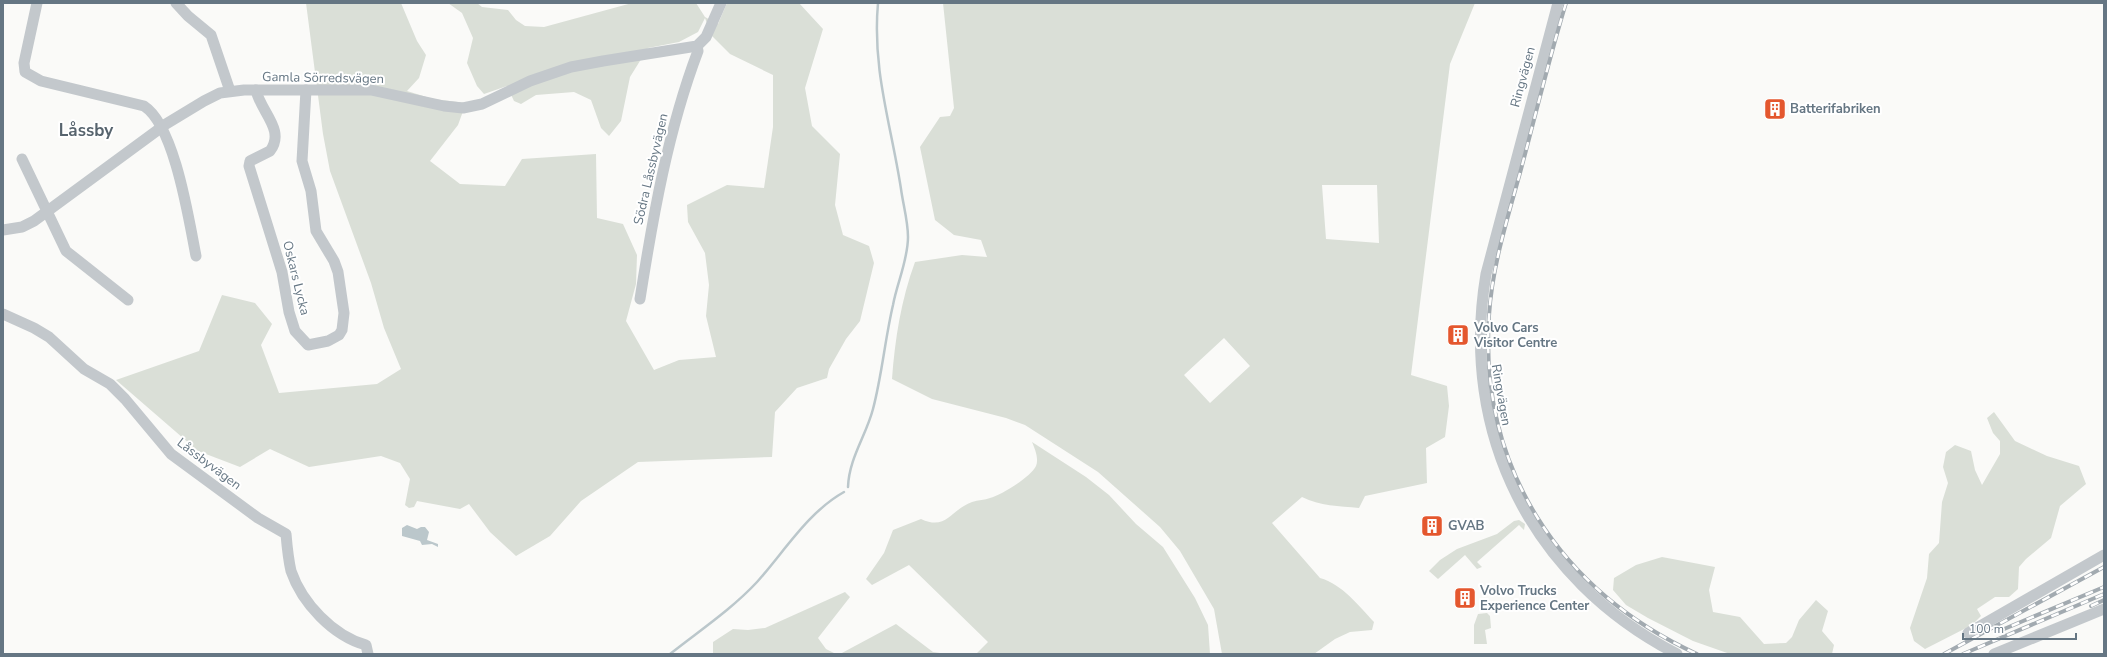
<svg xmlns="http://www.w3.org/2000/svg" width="2107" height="657" font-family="'Nunito Sans',sans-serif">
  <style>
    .green { fill: #dadfd7; fill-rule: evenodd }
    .water { fill: #bbc7cb }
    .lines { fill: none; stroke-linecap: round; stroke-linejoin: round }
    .stream { stroke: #bbc7cb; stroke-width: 2.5 }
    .minor { stroke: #c3c8cc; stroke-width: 11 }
    .rail-casing { stroke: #a2aab0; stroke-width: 4 }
    .rail { stroke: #fff; stroke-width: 2.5; stroke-dasharray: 8; stroke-linecap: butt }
    .labels { text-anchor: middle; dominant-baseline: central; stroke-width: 4; stroke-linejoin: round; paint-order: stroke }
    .street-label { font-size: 13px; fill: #657683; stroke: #fff }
    .poi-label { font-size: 13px; font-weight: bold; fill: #657683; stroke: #fff; text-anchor: start }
    .district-label { font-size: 17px; font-weight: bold; fill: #57646e; stroke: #fff }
  </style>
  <rect width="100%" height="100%" fill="#fafaf8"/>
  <g class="green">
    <path d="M 306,3 L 401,3 L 417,41 L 426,55 L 419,78 L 407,91 L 433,99 L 466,103 L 458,125 L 430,161 L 460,184 L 505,186 L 522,159 L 596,154 L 597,218 L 623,224 L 637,255 L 636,284 L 626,321 L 654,370 L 679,360 L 716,357 L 706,316 L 709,285 L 705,253 L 688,222 L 687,205 L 727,185 L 764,188 L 773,127 L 773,75 L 730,54 L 711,35 L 705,18 L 698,32 L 679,42 L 648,48 L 630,77 L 621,121 L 609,136 L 601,128 L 591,100 L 574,92 L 536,95 L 521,104 L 514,101 L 507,86 L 484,94 L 477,86 L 467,63 L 473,38 L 462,13 L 448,3 L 477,3 L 482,7 L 508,10 L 516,20 L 525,26 L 544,27 L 632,3 L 696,3 L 705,17 L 718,24 L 727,3 L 799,3 L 823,29 L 805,88 L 812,126 L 840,154 L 835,205 L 843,235 L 869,246 L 874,263 L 860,321 L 846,339 L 829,369 L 827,378 L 797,388 L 775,412 L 772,457 L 638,462 L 581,501 L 550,536 L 516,556 L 490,532 L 469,504 L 460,509 L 417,501 L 414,507 L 409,508 L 405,505 L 410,479 L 400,463 L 381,456 L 309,467 L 270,449 L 240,467 L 198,451 L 116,380 L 199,351 L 222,295 L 255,303 L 272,324 L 261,345 L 279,393 L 377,384 L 401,369 L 384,328 L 371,283 L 330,171 L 323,134 Z"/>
    <path d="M 943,3 L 1475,3 L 1450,64 L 1411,375 L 1447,386 L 1449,406 L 1445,437 L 1426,448 L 1427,483 L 1365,496 L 1359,508 C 1339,506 1320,506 1302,497 L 1272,523 L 1320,578 C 1342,584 1359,606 1374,622 L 1372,630 L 1350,632 L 1335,639 L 1314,654 L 1222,654 L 1214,609 L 1180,551 L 1160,527 L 1098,472 L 1025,425 L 1006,418 L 932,399 L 892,379 C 895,339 901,300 915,262 L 962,255 L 987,257 L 981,240 L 954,235 L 935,220 L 920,147 L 940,117 L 950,116 L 954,108 ZM 1322,185 L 1377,185 L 1379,243 L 1326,239 ZM 1224,338 L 1250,366 L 1210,403 L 1184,375 Z"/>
    <path d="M 1994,412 L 2015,441 L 2047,456 L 2079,466 L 2086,484 L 2060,506 L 2051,538 L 2026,559 L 2019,567 L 2018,589 L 2009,597 L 1995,597 L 1977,609 L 1981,616 L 1972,625 L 1925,649 L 1914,641 L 1910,628 L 1927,578 L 1929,554 L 1939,543 L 1942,502 L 1948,483 L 1943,467 L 1946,452 L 1955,445 L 1971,451 L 1975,470 L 1982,485 L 2000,454 L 2000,441 L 1993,433 L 1987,418 Z"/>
    <path d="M 1032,442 L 1086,477 L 1109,495 L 1136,524 L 1163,547 L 1195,598 L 1208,625 L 1210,654 L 976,654 L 988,642 L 909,565 L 872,585 L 866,579 L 884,553 L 893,530 L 921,519 C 947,531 950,510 972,502 C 978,500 985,500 990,498 C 1001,495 1031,477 1036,466 C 1039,459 1035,449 1032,442 Z"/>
    <path d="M 1519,520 L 1525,524 L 1524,530 L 1519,525 L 1477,562 L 1482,567 L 1477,569 L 1465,555 L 1438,579 L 1429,571 L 1440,560 L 1457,549 L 1497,534 L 1514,521 Z"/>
    <path d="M 1662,557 L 1715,567 L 1709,590 L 1713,612 L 1740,617 L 1764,644 L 1786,643 L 1792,637 L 1799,620 L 1816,600 L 1828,611 L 1822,631 L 1834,645 L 1832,654 L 1730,654 L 1693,641 L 1648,618 L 1626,605 L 1613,590 L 1614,578 L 1636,565 Z"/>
    <path d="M 845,592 L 850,597 L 818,638 L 826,649 L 836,654 L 713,654 L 713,642 L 733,629 L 748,630 L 765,628 Z"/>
    <path d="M 1487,613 L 1490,616 L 1491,628 L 1485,630 L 1487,644 L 1474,644 L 1474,625 L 1478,614 Z"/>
    <path d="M 896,624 L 933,652 L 947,654 L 840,654 Z"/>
  </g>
  <path class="water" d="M 407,525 L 417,529 L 421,527 L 425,527 L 429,532 L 427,540 L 438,544 L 438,547 L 432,544 L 422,545 L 420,541 L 402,536 L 402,528 Z"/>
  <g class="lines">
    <g class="stream">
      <path d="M 848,487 C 849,458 866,436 873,409 C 882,375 885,339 893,305 C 897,283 908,260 908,237 C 908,221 903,204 901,189 C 891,124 872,70 878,3"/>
      <path d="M 670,654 C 699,631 732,609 757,582 C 784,552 808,512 844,492"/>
    </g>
    <g class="minor">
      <path d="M 37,3 L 24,63 L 25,72 L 41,81 L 144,106 C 175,126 189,221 196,256"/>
      <path d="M 176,3 L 188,16 L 211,35 L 230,91"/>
      <path d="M 1558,3 L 1486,274 C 1459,434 1532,579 1677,654"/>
      <path d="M 256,90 C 260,111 286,130 270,151 L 250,161 L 249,166 L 282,272 L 289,312 L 295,331 L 308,345 L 328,341 L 339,335 L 342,330 L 344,313 L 338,272 L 334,261 L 316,231 L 311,191 L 302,161 L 306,90"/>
      <path d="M 22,159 L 66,251 L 128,300"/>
      <path d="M 3,230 L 22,227 L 34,221 L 166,124 L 204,101 L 220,93 L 244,90 L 371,90 L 444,106 L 463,108 L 482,104 L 530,81 L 571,67 L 603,61 L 697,46 L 706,37 L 721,3"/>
      <path d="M 640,299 C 653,216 668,130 698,51 L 697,46"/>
      <path d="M 3,314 L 34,328 L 49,337 L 84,369 L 110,384 L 125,399 L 171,454 L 258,518 L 286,534 C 287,546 288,558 291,571 C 302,603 333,636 366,645 L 368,654"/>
      <path d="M 1968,633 L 2104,555"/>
      <path d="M 1994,654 L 2104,609"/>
    </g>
    <g class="rail-casing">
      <g id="rail">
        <path d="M 1566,3 C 1549,59 1535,117 1520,173 C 1507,220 1492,267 1489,316 C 1479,468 1560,591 1697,654"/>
        <path d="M 2091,606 L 2104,600"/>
        <path d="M 1997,632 L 2104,587"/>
        <path d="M 1944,654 L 2104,567"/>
        <path d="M 1963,654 L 2104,594"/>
      </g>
    </g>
    <use href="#rail" class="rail"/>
  </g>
  <defs>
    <g id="building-square" transform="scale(1.15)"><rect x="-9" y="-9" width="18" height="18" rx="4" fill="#e4572e" stroke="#fff"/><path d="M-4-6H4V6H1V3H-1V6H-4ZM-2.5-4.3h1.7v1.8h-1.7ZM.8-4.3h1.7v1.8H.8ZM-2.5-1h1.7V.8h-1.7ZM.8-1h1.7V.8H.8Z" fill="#fff"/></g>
  </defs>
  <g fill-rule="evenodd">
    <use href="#building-square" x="1775" y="109"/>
    <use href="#building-square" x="1458" y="335"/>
    <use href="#building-square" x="1432" y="526"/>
    <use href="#building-square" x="1465" y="598"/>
  </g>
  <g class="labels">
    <g class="street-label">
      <text transform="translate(1523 77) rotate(-75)">Ringvägen</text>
      <text transform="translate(323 78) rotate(1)">Gamla Sörredsvägen</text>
      <text transform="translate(651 169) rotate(-77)">Södra Låssbyvägen</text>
      <text transform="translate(296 278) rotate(76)">Oskars Lycka</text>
      <text transform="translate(1501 395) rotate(80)">Ringvägen</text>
      <text transform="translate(209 464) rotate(37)">Låssbyvägen</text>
    </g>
    <g class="poi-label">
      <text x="1790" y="109">Batterifabriken</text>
      <text x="1474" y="328">Volvo Cars<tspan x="1474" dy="15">Visitor Centre</tspan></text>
      <text x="1448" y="526">GVAB</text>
      <text x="1480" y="591">Volvo Trucks<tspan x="1480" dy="15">Experience Center</tspan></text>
    </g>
    <g class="district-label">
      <text x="86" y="130">Låssby</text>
    </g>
  </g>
  <rect width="2107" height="657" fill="none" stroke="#657683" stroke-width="8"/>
  <path d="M1963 633v6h113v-6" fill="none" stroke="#657683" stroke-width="2"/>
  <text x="1969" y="633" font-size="12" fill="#657683" stroke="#ffffff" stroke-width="3" paint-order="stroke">100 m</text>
</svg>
